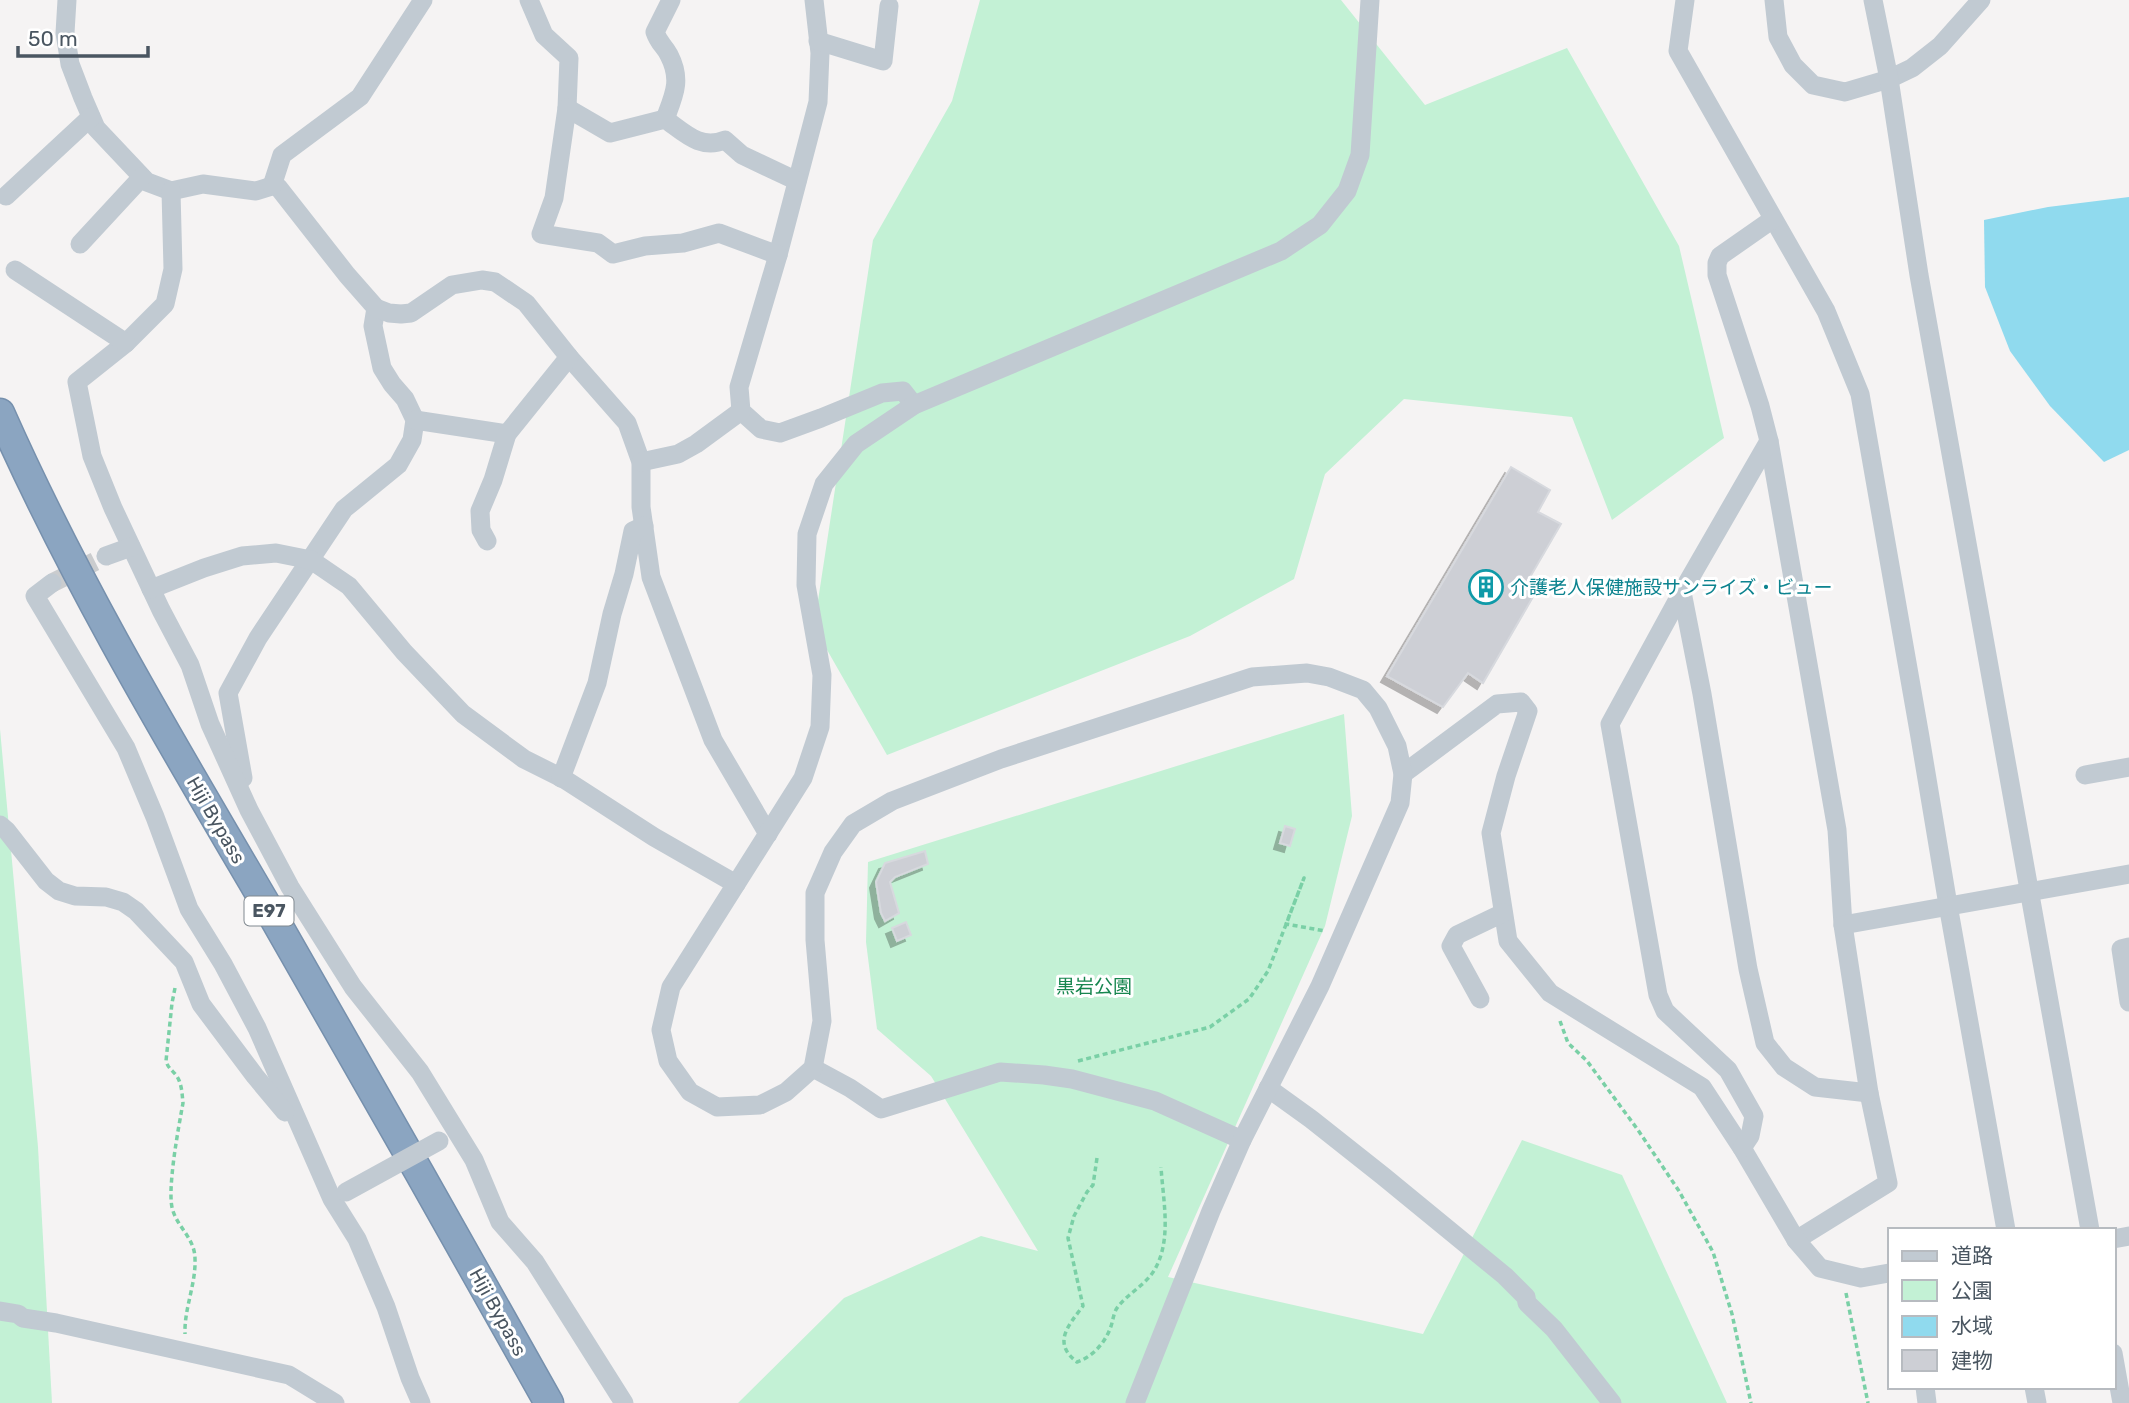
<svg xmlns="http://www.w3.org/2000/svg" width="2129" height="1403" font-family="Rubik,'Noto Sans JP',sans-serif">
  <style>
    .green { fill: #c3f1d5 }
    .water { fill: #90daee }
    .building { fill: #cdcfd5; stroke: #d7d9de; stroke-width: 2; filter: url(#shadow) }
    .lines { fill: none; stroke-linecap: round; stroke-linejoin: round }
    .minor-tunnel { stroke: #caccce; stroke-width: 19; stroke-dasharray: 19 10; stroke-linecap: butt }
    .highway-casing { stroke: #7690ad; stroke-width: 31 }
    .path { stroke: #7ad0a6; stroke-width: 3.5; stroke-dasharray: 5 3.5; stroke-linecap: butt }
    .minor { stroke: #c1cad2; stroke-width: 19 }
    .highway { stroke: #8ba5c1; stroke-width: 28 }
    .minor-bridge { stroke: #c1cad2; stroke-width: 19 }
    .labels { text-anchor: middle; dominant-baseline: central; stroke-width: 6; stroke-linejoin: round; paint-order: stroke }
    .shield { fill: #fff; stroke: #808990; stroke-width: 2 }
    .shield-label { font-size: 18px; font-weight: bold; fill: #4a5661 }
    .culture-label { font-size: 19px; fill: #0d838f; stroke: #fff; text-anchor: start }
    .street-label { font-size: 19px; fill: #4a5661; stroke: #fff }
    .park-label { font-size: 19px; fill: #17864f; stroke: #fff }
  </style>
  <defs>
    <filter id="shadow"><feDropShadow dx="-6" dy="6" stdDeviation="0" flood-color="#0004"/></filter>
  </defs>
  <rect width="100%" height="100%" fill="#f5f3f3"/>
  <g class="green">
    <path d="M 980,0 L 1341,0 L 1425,105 L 1567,48 L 1679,246 L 1724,438 L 1612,520 L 1572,417 L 1404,399 L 1325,474 L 1294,579 L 1190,636 L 887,755 L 814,627 L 873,240 L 952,101 Z"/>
    <path d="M 1344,714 L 1352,816 L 1325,926 L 1168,1277 L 1423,1334 L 1522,1140 L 1622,1175 L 1727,1403 L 738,1403 L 844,1298 L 981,1236 L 1038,1251 L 931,1076 L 877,1029 L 866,942 L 868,862 Z"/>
    <path d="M 0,729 L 38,1147 L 52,1403 L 0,1403 Z"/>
  </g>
  <path class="water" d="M 2129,197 L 2129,450 L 2104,462 L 2050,406 L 2010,351 L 1985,287 L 1984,220 L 2048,207 Z"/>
  <g class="building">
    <path d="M 1511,467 L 1550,490 L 1538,512 L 1561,524 L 1526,584 L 1537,590 L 1483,683 L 1468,673 L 1443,707 L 1387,676 Z"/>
    <path d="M 1285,826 L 1295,829 L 1290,846 L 1280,843 Z"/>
    <path d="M 925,851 L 928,864 L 895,877 L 890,882 L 899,913 L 885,921 L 881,913 L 876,882 L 885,863 Z"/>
    <path d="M 906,922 L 911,935 L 897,941 L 892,928 Z"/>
  </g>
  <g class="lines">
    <path class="minor-tunnel" d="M 52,583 L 106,556"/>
    <g class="highway-casing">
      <path id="highway" d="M 0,413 C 77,587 175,749 271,913 C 365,1076 457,1239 549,1403"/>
    </g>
    <g class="path">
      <path d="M 175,988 L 172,1003 L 166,1061 C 168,1068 172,1070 176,1075 C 182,1083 182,1094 183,1103 C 179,1125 166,1193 173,1211 C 179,1229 195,1239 195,1259 C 196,1284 184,1309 185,1334"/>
      <path d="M 1560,1021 L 1568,1043 L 1587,1061 L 1638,1130 L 1679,1191 L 1713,1252 L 1732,1314 L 1751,1403"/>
      <path d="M 1078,1061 L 1210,1027 L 1249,999 L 1268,971 L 1304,878 L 1286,924 L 1325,931"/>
      <path d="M 1097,1158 L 1093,1185 L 1087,1192 L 1074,1216 L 1068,1238 L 1083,1306 C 1068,1326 1052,1343 1077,1362 C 1092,1357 1104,1344 1110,1329 C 1113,1322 1113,1314 1117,1308 C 1127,1294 1146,1285 1155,1269 C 1172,1239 1163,1200 1161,1167"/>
      <path d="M 1846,1293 L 1868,1403"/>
    </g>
    <g class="minor">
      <path d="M 67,0 L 65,33 L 70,64 L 83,98 L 96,128 L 147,182 L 171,191 L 203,184 L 256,191 L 272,186 L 278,187 L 347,275 L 376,308 L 373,326 L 382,368 L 392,384 L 405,399 L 415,420 L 412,440 L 398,465 L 344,509 L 258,638 L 228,693 L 243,778"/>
      <path d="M 529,0 L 544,35 L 569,58 L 567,108"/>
      <path d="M 814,0 L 820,53 L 818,102 L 778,255 L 739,387 L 741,411 L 761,429 L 780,433 L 821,418 L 882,393 L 903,391 L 914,405"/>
      <path d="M 1685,0 L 1678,51 L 1826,311 L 1860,394 L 1920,737 L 1948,905 L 2006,1230"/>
      <path d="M 1774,0 L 1778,37 L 1793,65 L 1813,85 L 1845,92 L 1889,79 L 1912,68 L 1940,46 L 1981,0"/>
      <path d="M 1873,0 L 1889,79 L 1919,275 L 2090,1230"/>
      <path d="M 818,41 L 883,61 L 889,6"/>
      <path d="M 665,119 C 674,95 682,80 669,55 C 664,45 659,44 655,32 L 671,0"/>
      <path d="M 272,186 L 282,155 L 360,97 L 423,0"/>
      <path d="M 171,191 L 173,269 L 165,304 L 126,343 L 77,382 L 92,456 L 113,508 L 161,610 L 190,665 L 210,724 L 249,810 L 290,887 L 353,987 L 420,1072 L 474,1160 L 500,1222 L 535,1262 L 624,1403"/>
      <path d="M 6,196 L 91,117"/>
      <path d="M 1773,219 L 1720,256 L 1717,263 L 1717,275 L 1760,406 L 1769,441 L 1837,830 L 1843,925 L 1869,1093 L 1888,1183 L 1796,1240"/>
      <path d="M 80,244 L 142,177"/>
      <path d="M 778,255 L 719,233 L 683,243 L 645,246 L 613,254 L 598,243 L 541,234 L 554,198 L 567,108 L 610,133 L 665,119 C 685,133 700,150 725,140 L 742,155 L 797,181"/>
      <path d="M 15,270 L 126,343"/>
      <path d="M 376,308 L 389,313 L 401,314 L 411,313 L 452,285 L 482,280 L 495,282 L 526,303 L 569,357 L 627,423 L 641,462 L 641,507 L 651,577 L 713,740 L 768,834"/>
      <path d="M 415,420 L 507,434"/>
      <path d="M 641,462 L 678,454 L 696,444 L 741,411"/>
      <path d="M 487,541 L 481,530 L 480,511 L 493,480 L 507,434 L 569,357"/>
      <path d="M 106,556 L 131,547"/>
      <path d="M 52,583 L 35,596 L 126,748 L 155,817 L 189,909 L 223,964 L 257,1028 L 332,1199 L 357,1239 L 386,1307 L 410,1378 L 421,1403"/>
      <path d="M 151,589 L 204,568 L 242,556 L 276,553 L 311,560 L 349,586 L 404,652 L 463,714 L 524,759 L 564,779 L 654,837 L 736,884"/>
      <path d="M 1682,592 L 1702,694 L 1748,969 L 1765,1043 L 1784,1067 L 1815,1087 L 1869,1093"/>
      <path d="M 1403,774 L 1497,704 L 1521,702 L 1528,711 L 1506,776 L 1491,833 L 1508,941 L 1550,993 L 1702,1087 L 1742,1148 L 1796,1240 L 1820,1268 L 1861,1278 L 1889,1273"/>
      <path d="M 2085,775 L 2129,767"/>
      <path d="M 561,778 L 597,683 L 612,614 L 624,574 L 633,531 L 644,526"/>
      <path d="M 0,825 L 7,831 L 46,881 L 59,891 L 75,896 L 106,897 L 123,902 L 136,911 L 184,962 L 201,1004 L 255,1076 L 285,1112"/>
      <path d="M 1843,925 L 2129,874"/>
      <path d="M 2129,947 L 2121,949 L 2129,1002"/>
      <path d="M 1480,999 L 1451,946 L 1457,935 L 1503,913"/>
      <path d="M 813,1068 L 850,1088 L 881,1109 L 1000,1072 L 1044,1075 L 1072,1079 L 1155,1101 L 1242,1140"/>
      <path d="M 1268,1088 L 1311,1119 L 1383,1176 L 1505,1276 L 1526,1297 L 1527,1303 L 1554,1329 L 1612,1403"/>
      <path d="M 1742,1148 L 1750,1136 L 1754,1116 L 1728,1070 L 1665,1011 L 1658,995 L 1610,724 L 1682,592 L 1769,441"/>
      <path d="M 2113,1239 L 2129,1236"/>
      <path d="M 0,1311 L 18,1314 L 23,1318 L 56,1323 L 289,1375 L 335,1403"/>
      <path d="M 2113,1353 L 2122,1403"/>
      <path d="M 1925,1387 L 1927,1403"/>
      <path d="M 2034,1387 L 2037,1403"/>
      <path d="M 1135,1403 L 1211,1211 L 1242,1140 L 1320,986 L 1400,803 L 1403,774 L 1397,746 L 1378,708 L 1363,690 L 1329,677 L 1307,673 L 1252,677 L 1001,759 L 892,801 L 853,824 L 833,852 L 815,893 L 815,940 L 822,1021 L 813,1068 L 786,1092 L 760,1105 L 717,1107 L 690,1092 L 668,1061 L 661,1030 L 671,987 L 803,778 L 820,727 L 822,675 L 806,585 L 807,534 L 824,484 L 856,444 L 914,405 L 1281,251 L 1320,225 L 1347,191 L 1360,155 L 1370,0"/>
    </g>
    <use href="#highway" class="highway"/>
    <path class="minor-bridge" d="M 346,1192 L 439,1141"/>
  </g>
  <defs>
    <g id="building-ring" transform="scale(1.75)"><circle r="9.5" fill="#fff" stroke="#0f9aa8" stroke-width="1.5"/><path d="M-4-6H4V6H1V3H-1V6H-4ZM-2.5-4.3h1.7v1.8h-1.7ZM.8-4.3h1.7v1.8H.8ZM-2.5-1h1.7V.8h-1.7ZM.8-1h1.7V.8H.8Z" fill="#0f9aa8"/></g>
  </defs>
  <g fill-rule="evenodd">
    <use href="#building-ring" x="1486" y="587"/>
  </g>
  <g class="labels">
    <rect class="shield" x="244.5" y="896.5" width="49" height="29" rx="5"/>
    <g class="shield-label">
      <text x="269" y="911">E97</text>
    </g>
    <g class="culture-label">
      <text x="1510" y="587">介護老人保健施設サンライズ・ビュー</text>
    </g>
    <g class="street-label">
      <text transform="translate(216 820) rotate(60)">Hiji Bypass</text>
      <text transform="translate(498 1312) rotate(61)">Hiji Bypass</text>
    </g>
    <g class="park-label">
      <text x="1094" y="986">黒岩公園</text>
    </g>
  </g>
  <rect x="1888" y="1228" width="228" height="161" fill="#ffffff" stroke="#b7bbc0" stroke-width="2"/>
  <rect x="1902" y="1251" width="35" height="10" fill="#c1cad2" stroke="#b7bbc0" stroke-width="2"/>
  <text x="1951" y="1263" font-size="21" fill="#4a5661">道路</text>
  <rect x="1902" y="1280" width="35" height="21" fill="#c3f1d5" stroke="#b7bbc0" stroke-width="2"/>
  <text x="1951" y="1298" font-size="21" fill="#4a5661">公園</text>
  <rect x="1902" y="1316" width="35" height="21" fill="#90daee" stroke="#b7bbc0" stroke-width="2"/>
  <text x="1951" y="1333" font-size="21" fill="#4a5661">水域</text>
  <rect x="1902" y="1350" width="35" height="21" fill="#cdcfd5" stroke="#b7bbc0" stroke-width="2"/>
  <text x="1951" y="1368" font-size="21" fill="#4a5661">建物</text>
  <path d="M18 46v10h130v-10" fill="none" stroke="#4a5661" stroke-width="3.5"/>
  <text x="28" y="46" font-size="21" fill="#4a5661" stroke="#ffffff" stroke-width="5" paint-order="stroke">50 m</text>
</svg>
